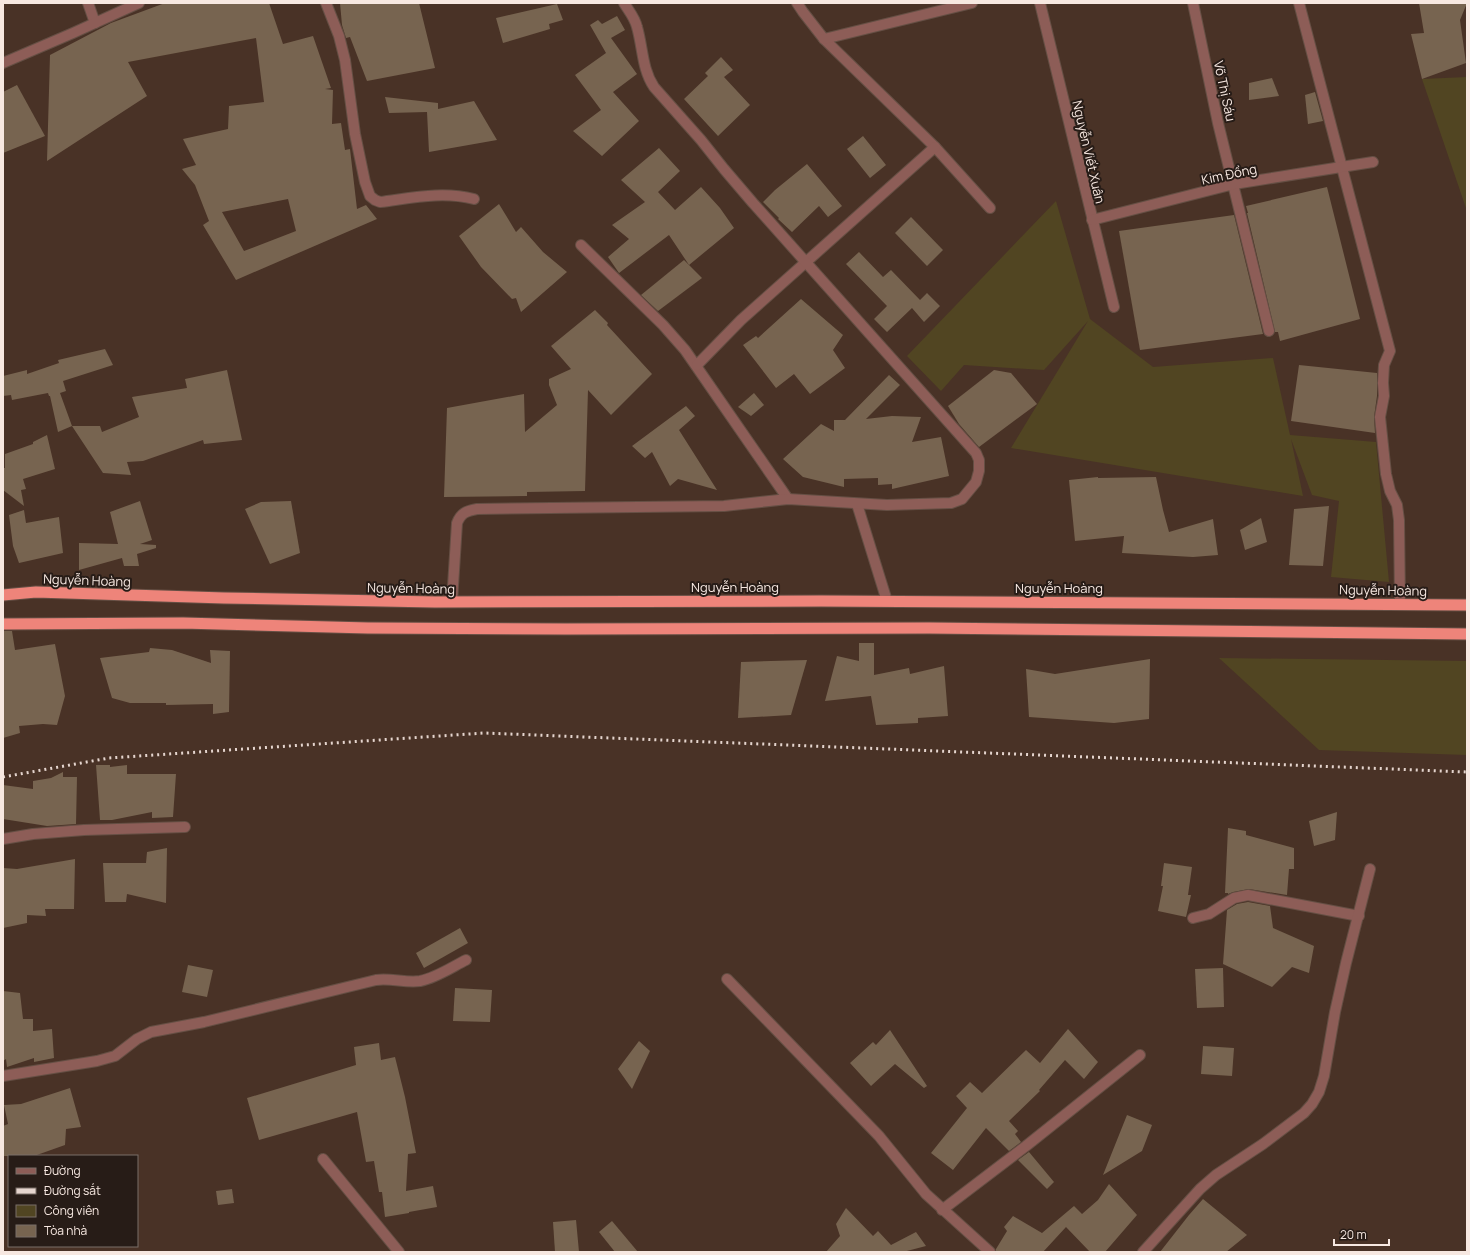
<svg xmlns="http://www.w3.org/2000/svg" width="1470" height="1255" font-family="Manrope,sans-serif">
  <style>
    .green { fill: #514522 }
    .building { fill: #776450; fill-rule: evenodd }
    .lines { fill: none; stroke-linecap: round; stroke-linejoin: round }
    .minor-casing { stroke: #654f44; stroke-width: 12 }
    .trunk-casing { stroke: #654f44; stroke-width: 13 }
    .minor { stroke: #8d5d57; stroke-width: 10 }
    .trunk { stroke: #ee847a; stroke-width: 11 }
    .rail { stroke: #e5d5ce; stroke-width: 3; stroke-dasharray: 2 4; stroke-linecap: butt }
    .labels { text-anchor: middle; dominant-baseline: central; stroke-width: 4; stroke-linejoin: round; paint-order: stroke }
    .street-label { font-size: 13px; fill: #f7e8e1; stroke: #271c17 }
  </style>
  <rect width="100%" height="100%" fill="#493226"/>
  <g class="green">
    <path d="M 1467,77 L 1467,211 L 1422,79 Z"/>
    <path d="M 1056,201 L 1090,319 L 1153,367 L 1273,358 L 1290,435 L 1376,442 L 1389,582 L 1331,577 L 1339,501 L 1312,495 L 1291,439 L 1303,496 L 1011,448 L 1088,321 L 1044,370 L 964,365 L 941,391 L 907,356 Z"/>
    <path d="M 1219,658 L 1467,661 L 1467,755 L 1319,750 Z"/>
  </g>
  <g class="building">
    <path d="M 165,3 L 269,3 L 283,44 L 313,36 L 331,88 L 325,89 L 333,90 L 332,124 L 341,123 L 345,150 L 350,149 L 357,209 L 366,205 L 377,219 L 236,280 L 203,225 L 209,221 L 195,185 L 182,169 L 196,165 L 183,139 L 228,129 L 229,106 L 264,102 L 256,38 L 128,62 L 147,96 L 47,161 L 50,55 L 111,23 ZM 288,199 L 296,231 L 244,251 L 222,212 Z"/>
    <path d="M 340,3 L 419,3 L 435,68 L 367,81 L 350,37 L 346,38 L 342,25 Z"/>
    <path d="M 1419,3 L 1467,3 L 1460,20 L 1466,63 L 1422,79 L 1411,34 L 1424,33 Z"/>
    <path d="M 557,4 L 563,20 L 549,24 L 550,29 L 503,43 L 496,18 Z"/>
    <path d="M 617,16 L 625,30 L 611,38 L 637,74 L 613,92 L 639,121 L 602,156 L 573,131 L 601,110 L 575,75 L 606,53 L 590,25 L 598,20 L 602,24 Z"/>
    <path d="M 721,57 L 733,70 L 724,77 L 750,105 L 718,136 L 684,99 L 708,76 L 705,73 Z"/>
    <path d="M 1272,78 L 1279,96 L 1249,100 L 1249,83 Z"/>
    <path d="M 17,85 L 45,136 L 3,153 L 3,92 Z"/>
    <path d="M 1315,92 L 1323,121 L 1308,124 L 1305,95 Z"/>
    <path d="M 385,97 L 438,103 L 438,109 L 474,101 L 497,140 L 429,152 L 427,112 L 389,113 Z"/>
    <path d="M 863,136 L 886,165 L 870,178 L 847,149 Z"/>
    <path d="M 659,148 L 680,171 L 658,192 L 675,210 L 701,187 L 720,208 L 734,228 L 689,265 L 669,235 L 619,273 L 608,257 L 629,239 L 612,225 L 645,202 L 621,180 Z"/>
    <path d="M 807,164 L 842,206 L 828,217 L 819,206 L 792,232 L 778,219 L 779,218 L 763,202 L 775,190 Z"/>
    <path d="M 1327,187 L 1360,319 L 1280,341 L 1278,332 L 1275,332 L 1247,213 L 1248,213 L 1246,206 Z"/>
    <path d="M 499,204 L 516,232 L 521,227 L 543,252 L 567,272 L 521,312 L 516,298 L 512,299 L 481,267 L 459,236 Z"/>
    <path d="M 1234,215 L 1263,334 L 1140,350 L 1119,231 Z"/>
    <path d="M 911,217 L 943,250 L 927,266 L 895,233 Z"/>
    <path d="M 859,252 L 883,277 L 891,270 L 920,300 L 927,293 L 940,306 L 924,322 L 912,308 L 887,332 L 874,319 L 887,306 L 846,264 Z"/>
    <path d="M 684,260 L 702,278 L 658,311 L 641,295 Z"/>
    <path d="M 801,299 L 843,335 L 833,350 L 845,368 L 810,394 L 794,374 L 776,388 L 743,345 L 756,336 L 758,338 Z"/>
    <path d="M 595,310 L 608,323 L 607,325 L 652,374 L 611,415 L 588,390 L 585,491 L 527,492 L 527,496 L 444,497 L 447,408 L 524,394 L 525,432 L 557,405 L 549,385 L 549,379 L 571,369 L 551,346 Z"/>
    <path d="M 105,349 L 113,365 L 63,381 L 66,391 L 60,393 L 72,426 L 58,432 L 50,396 L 49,396 L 48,393 L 12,400 L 11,395 L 3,396 L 3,376 L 27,370 L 27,374 L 59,363 L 58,360 Z"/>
    <path d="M 1299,365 L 1377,373 L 1377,396 L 1374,417 L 1375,433 L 1291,421 Z"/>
    <path d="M 227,370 L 242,440 L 204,444 L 203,440 L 143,461 L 127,462 L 131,475 L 103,473 L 72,426 L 100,426 L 102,432 L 139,417 L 132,397 L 187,388 L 185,379 Z"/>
    <path d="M 994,370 L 1011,373 L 1037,404 L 979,447 L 959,424 L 948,406 Z"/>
    <path d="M 889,375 L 900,385 L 866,419 L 892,416 L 921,417 L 912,442 L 941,437 L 949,476 L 892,489 L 892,484 L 878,485 L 878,478 L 844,479 L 844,487 L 803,477 L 783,459 L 821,424 L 834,431 L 834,420 L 845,420 Z"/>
    <path d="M 754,393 L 764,405 L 751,416 L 738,407 Z"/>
    <path d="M 686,406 L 695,416 L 679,430 L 717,490 L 678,479 L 670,486 L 652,452 L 645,458 L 632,446 Z"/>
    <path d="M 47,435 L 55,469 L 23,479 L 26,489 L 21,490 L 24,506 L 3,490 L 3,468 L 5,468 L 5,454 L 33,444 L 33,442 Z"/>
    <path d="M 1098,477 L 1098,478 L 1156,477 L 1163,510 L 1169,532 L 1213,519 L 1218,555 L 1193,557 L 1122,553 L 1124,536 L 1075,541 L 1069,480 Z"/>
    <path d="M 140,501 L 152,540 L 140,544 L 156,545 L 156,548 L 137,554 L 139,566 L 124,566 L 122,558 L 79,570 L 79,543 L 118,544 L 110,512 Z"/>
    <path d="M 291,501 L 300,553 L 270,564 L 245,509 L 261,502 Z"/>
    <path d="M 1329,506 L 1323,566 L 1289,565 L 1294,509 Z"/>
    <path d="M 24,510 L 26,523 L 59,517 L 63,553 L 19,563 L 13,546 L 9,515 Z"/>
    <path d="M 1261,518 L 1267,542 L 1245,550 L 1240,530 Z"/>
    <path d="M 3,631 L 12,631 L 15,650 L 55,644 L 65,696 L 57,725 L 43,724 L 19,726 L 20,733 L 3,738 Z"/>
    <path d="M 859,643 L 874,643 L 874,675 L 909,668 L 910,674 L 944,666 L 948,716 L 918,718 L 918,723 L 876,725 L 871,696 L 825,701 L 837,656 L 859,661 Z"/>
    <path d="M 150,648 L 172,650 L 211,663 L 210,650 L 230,651 L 229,712 L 213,714 L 213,704 L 166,705 L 166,703 L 130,703 L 112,698 L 100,658 L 149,652 Z"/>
    <path d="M 1150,659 L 1149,719 L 1114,723 L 1029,717 L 1026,669 L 1055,674 Z"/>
    <path d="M 807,660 L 791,715 L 738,718 L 741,662 Z"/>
    <path d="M 96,765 L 110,765 L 110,767 L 127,765 L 127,774 L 176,774 L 173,817 L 152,818 L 152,812 L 112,820 L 100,820 Z"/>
    <path d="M 63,772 L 63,777 L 77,777 L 76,824 L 47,826 L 3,819 L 3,785 L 33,789 L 33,781 L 51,778 Z"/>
    <path d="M 1337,812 L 1335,840 L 1314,846 L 1309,821 Z"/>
    <path d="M 1228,828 L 1246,831 L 1246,835 L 1294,848 L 1294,869 L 1289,869 L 1287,895 L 1249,889 L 1233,892 L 1228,894 L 1228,893 L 1225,893 Z"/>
    <path d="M 167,848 L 166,903 L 127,894 L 126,902 L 105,902 L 103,863 L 146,863 L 147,852 Z"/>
    <path d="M 75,859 L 74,909 L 45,909 L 46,916 L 27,915 L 27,923 L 3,928 L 3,868 L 17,869 Z"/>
    <path d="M 1164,863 L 1192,867 L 1188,895 L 1191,895 L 1186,917 L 1158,911 L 1163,886 L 1161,886 Z"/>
    <path d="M 1248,902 L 1270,906 L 1273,928 L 1314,946 L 1309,973 L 1292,967 L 1272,987 L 1223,964 L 1227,910 L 1237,904 Z"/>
    <path d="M 460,928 L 468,943 L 424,968 L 416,953 Z"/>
    <path d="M 188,965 L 213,970 L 207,997 L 182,992 Z"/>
    <path d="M 1223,968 L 1224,1007 L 1197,1008 L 1195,969 Z"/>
    <path d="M 455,988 L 492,990 L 490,1022 L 453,1021 Z"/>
    <path d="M 3,991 L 20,993 L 23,1019 L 33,1019 L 33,1031 L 52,1029 L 54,1058 L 34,1062 L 34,1058 L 7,1067 L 6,1059 L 3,1061 Z"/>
    <path d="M 1068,1029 L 1098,1062 L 1084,1079 L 1065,1060 L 1039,1090 L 1040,1091 L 1009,1121 L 1018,1131 L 1015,1134 L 1021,1142 L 1009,1151 L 986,1128 L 953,1170 L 931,1153 L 967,1108 L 956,1096 L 970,1082 L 982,1093 L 1026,1050 L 1040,1063 Z"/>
    <path d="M 890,1030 L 927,1086 L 924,1088 L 895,1064 L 871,1086 L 850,1063 L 873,1042 L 876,1045 Z"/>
    <path d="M 639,1041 L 650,1051 L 632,1089 L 618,1069 Z"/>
    <path d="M 379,1043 L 381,1060 L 395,1057 L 405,1097 L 416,1153 L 408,1154 L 406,1191 L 433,1186 L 437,1207 L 409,1212 L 409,1213 L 385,1217 L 382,1192 L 379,1192 L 374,1161 L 366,1162 L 357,1112 L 259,1140 L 247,1098 L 356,1065 L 354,1047 Z"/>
    <path d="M 1203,1046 L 1234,1048 L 1232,1076 L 1201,1074 Z"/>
    <path d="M 70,1088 L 81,1127 L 66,1129 L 65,1145 L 34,1156 L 3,1156 L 3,1126 L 8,1124 L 4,1105 L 21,1104 Z"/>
    <path d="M 1127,1115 L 1152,1125 L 1142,1151 L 1103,1175 Z"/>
    <path d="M 1029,1152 L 1054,1182 L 1047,1189 L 1018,1160 Z"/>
    <path d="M 1109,1184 L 1137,1215 L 1105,1252 L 1090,1252 L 1066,1227 L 1043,1252 L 996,1252 L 996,1249 L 1007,1231 L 1004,1227 L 1013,1216 L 1042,1233 L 1074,1206 L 1082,1214 L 1098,1200 Z"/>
    <path d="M 232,1189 L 234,1203 L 218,1205 L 216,1191 Z"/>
    <path d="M 1203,1199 L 1247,1235 L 1226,1252 L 1160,1252 L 1189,1215 Z"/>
    <path d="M 846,1208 L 873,1236 L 878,1231 L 891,1245 L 916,1232 L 926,1246 L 903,1252 L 826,1252 L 840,1236 L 836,1224 Z"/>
    <path d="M 576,1220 L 579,1252 L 555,1252 L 553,1222 Z"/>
    <path d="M 612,1221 L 638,1252 L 615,1252 L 599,1232 Z"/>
  </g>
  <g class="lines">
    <g class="minor-casing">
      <g id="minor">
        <path d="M 88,3 L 95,23"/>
        <path d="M 326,3 L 339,36 L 345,60 L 355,134 L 365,182 L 370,196 L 375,200 L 380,202 C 412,198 442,191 474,199"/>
        <path d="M 797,3 L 803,12 L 824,39 L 935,147 L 990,208"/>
        <path d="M 1040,3 L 1114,307"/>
        <path d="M 1193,3 L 1218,123 L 1269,331"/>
        <path d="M 1299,3 L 1390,351 L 1384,365 L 1383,383 L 1384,396 L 1380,417 L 1386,474 L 1390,491 L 1397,505 L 1399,520 L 1400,604"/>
        <path d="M 824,39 L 972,3"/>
        <path d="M 3,63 L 73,33 L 139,3"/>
        <path d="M 1092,220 L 1234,184 L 1373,162"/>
        <path d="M 581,245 L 663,325 L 685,350 L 788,499"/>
        <path d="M 697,365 L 741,320 L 935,147"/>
        <path d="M 857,504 L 887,601"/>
        <path d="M 452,602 L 457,523 C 461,513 466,511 477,509 L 724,506 L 788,499 L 887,505 L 951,503 L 962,499 L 976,482 L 979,471 L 979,460 L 976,453 L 753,203 L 724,169 L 701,140 L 654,87 C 642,69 643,48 637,27 C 635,18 629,11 624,3"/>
        <path d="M 3,839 L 33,834 L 84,830 L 185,827"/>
        <path d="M 1193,918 L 1209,914 L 1234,898 L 1248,895 L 1359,916"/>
        <path d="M 727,979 L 879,1136 L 926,1194 L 990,1252"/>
        <path d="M 3,1076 L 97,1061 L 115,1056 L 137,1039 L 151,1032 L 204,1022 L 376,980 C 391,978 406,983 420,981 C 436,978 452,967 466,960"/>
        <path d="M 323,1159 L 399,1252"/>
        <path d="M 942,1210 L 1026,1146 L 1140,1055"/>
        <path d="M 1143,1252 L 1200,1189 L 1216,1175 L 1263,1144 L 1304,1113 L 1312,1104 L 1319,1092 L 1324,1076 L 1335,1012 L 1346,963 L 1370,869"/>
      </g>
    </g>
    <g class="trunk-casing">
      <g id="trunk">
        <path d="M 3,595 L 36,592 L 224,598 L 435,602 L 821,601 L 1467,605"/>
        <path d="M 3,624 L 183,623 L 368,628 L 566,629 L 929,628 L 1467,634"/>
      </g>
    </g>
    <use href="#minor" class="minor"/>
    <use href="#trunk" class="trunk"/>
    <path class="rail" d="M 3,777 L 109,758 L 484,733 L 1467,772"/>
  </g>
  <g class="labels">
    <g class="street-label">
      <text transform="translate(1225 91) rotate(78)">Võ Thị Sáu</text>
      <text transform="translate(1089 152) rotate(77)">Nguyễn Viết Xuân</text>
      <text transform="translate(1229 174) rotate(-12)">Kim Đồng</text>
      <text transform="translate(87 580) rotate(2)">Nguyễn Hoàng</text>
      <text x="735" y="587">Nguyễn Hoàng</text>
      <text transform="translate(411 588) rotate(1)">Nguyễn Hoàng</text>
      <text x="1059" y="588">Nguyễn Hoàng</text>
      <text transform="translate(1383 590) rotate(1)">Nguyễn Hoàng</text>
    </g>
  </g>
  <rect width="1470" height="1255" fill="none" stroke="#f7e8e1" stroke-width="8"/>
  <rect x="8" y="1155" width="130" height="92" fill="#271c17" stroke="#7a6e68"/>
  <rect x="16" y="1168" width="20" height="6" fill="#8d5d57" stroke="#7a6e68"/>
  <text x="44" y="1175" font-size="12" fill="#f7e8e1">Đường</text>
  <rect x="16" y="1188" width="20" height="6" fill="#e5d5ce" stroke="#7a6e68"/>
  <text x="44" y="1195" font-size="12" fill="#f7e8e1">Đường sắt</text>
  <rect x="16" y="1205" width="20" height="12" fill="#514522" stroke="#7a6e68"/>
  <text x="44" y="1215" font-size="12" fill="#f7e8e1">Công viên</text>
  <rect x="16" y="1225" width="20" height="12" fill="#776450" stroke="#7a6e68"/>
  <text x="44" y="1235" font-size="12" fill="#f7e8e1">Tòa nhà</text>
  <path d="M1334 1239v6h55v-6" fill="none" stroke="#f7e8e1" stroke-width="2"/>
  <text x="1340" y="1239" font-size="12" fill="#f7e8e1" stroke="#271c17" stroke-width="3" paint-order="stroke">20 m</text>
</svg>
